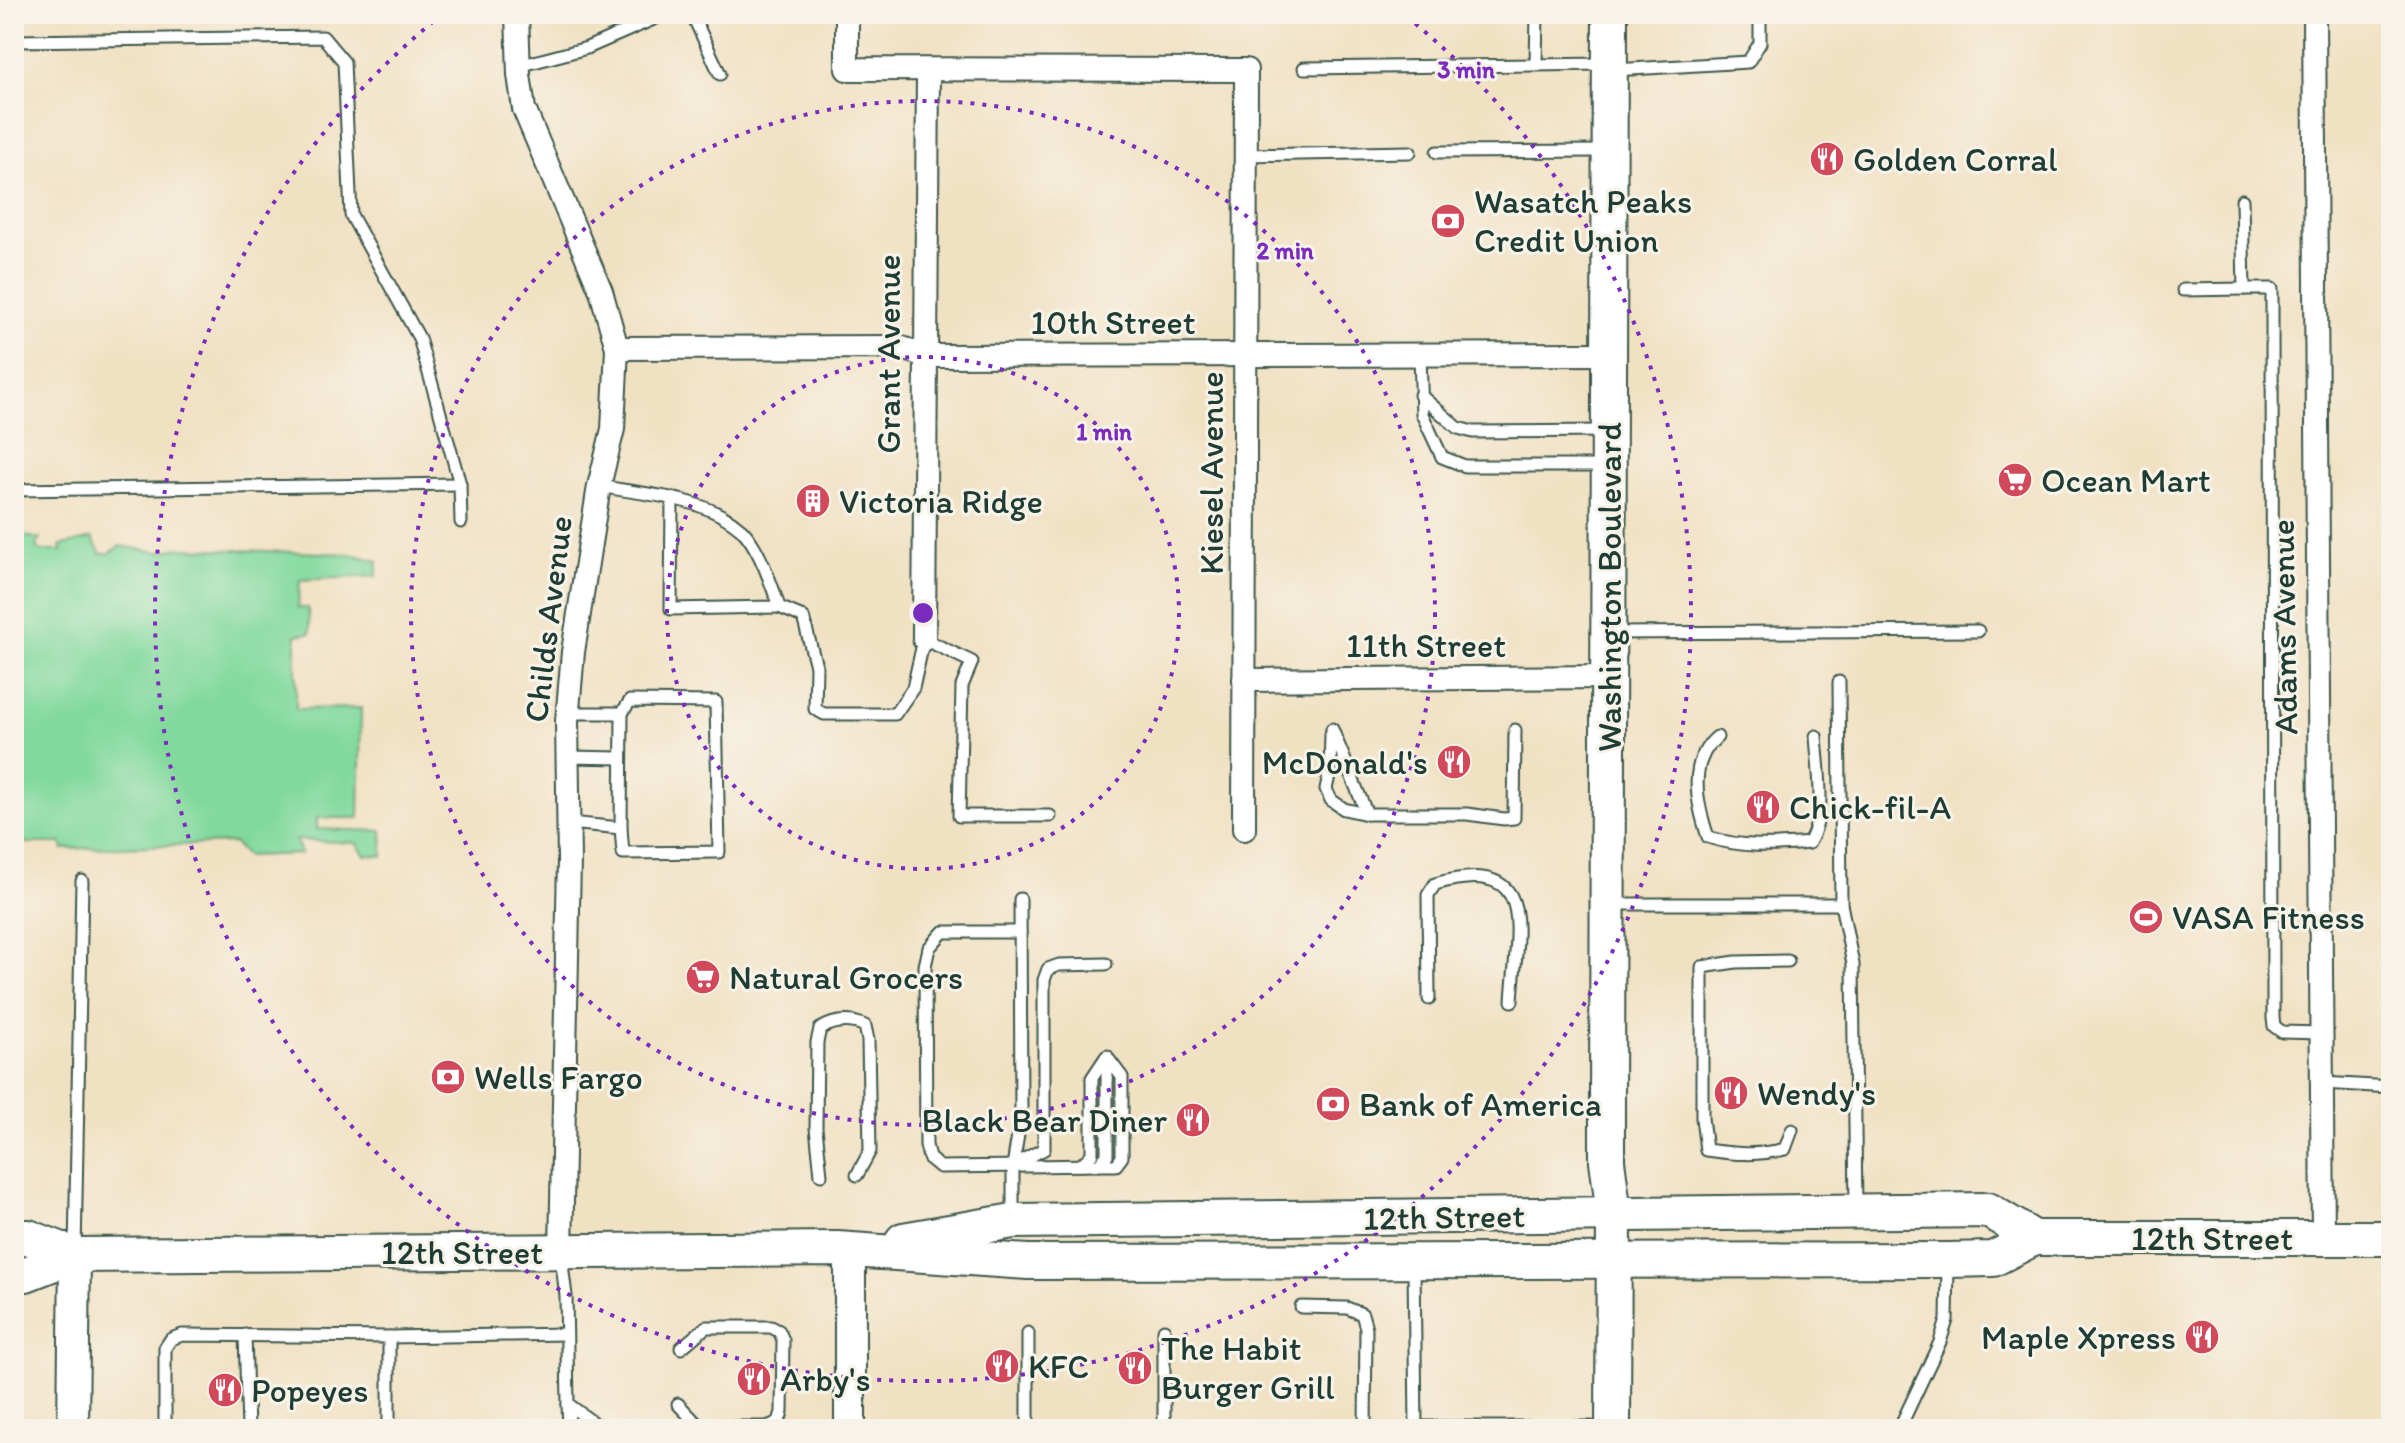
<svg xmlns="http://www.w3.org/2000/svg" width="2405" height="1443" font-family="Itim,sans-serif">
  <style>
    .green { fill: #81d99d; stroke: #508b68; stroke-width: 2 }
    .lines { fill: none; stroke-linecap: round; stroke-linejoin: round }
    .lane-casing { stroke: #3e5649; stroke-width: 15 }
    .street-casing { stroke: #3e5649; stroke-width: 26 }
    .secondary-casing { stroke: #3e5649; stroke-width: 34 }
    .primary-casing { stroke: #3e5649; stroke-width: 38 }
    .lane { stroke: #fff; stroke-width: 11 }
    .street { stroke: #fff; stroke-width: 22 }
    .secondary { stroke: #fff; stroke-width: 30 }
    .primary { stroke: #fff; stroke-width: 34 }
    .ring { fill: none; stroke: #7b2cbf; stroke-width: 4; stroke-dasharray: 4 8 }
    .labels { text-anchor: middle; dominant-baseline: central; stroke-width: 6; stroke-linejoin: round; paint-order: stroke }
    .poi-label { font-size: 34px; fill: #1f3d34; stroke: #f7f3e8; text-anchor: start }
    .street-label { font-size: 34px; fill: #1f3d34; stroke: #f7f3e8 }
    .centre { fill: #7b2cbf; stroke: #f7f3e8; stroke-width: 4 }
    .ring-label { font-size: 24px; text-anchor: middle; font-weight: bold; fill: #7b2cbf; stroke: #f7f3e8; stroke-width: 6; stroke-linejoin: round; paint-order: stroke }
  </style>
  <rect width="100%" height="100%" fill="#f7f3e8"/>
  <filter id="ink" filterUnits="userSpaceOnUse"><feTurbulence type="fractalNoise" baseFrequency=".0125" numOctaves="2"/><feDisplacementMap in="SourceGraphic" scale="16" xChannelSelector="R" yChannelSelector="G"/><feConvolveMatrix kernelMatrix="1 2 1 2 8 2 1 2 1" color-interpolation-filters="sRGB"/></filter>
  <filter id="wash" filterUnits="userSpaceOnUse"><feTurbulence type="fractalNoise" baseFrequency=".006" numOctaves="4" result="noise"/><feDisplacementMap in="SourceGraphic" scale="32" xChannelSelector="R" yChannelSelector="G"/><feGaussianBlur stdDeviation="1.8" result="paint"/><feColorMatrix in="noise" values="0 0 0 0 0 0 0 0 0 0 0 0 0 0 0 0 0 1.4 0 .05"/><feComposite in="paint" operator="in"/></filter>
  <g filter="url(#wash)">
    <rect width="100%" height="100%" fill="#f1e1c3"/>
    <path class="green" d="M 14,534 L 40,539 L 36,547 L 41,551 L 61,551 L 60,546 L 92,538 L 101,554 L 110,553 L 119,546 L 159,552 L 179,548 L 350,554 L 378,561 L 376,576 L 300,580 L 298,608 L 308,608 L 310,633 L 296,635 L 296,709 L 361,708 L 359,818 L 317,818 L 317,829 L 382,831 L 383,856 L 365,855 L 356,843 L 296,840 L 301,854 L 246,856 L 234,843 L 63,849 L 61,843 L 14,843 Z"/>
  </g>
  <g filter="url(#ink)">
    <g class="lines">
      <g class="lane-casing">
        <g id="lane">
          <path d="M 692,14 L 720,74"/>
          <path d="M 14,41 L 323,37 L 344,62 L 351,215 L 419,338 L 460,484 L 461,522"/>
          <path d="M 1536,64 L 1537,14"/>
          <path d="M 519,66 L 587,48 L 665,14"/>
          <path d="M 1304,68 L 1605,64"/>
          <path d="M 1614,70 L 1748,62 L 1760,43 L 1760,14"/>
          <path d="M 1437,152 L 1605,151"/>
          <path d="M 1245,155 L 1410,152"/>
          <path d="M 2242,200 L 2244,289 L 2272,289 L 2273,1018 L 2274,1026 L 2282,1032 L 2322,1033"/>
          <path d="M 2183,290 L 2244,289"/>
          <path d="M 1420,356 L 1422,414 L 1442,457 L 1465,466 L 1605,466"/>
          <path d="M 1420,395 L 1458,428 L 1473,432 L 1607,431"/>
          <path d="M 599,486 C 645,495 704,496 741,529 C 758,545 772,585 779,607 L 803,617 L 816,666 L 815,709 L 824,714 L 895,714 L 913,688 L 924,639 L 972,662 L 962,686 L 959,816 L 1050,816"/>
          <path d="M 14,490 L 460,484"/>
          <path d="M 672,500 L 671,609 L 779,607"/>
          <path d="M 1610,633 L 1978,631"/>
          <path d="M 1839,682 L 1841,904 L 1853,964 L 1856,1208"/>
          <path d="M 568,713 L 622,713 L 630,701 L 716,702 L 719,852 L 623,853 L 621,828 L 569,823"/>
          <path d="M 1332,729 L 1367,814 L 1467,814 L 1504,819 L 1514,818 L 1515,730"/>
          <path d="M 1331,734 L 1330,771 L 1326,789 L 1331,800 L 1344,809 L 1367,814"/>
          <path d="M 1717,737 C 1687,762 1697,804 1708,837 C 1741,848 1774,846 1809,843 C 1827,813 1818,770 1816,736"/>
          <path d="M 568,757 L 621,758"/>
          <path d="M 621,828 L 622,713"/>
          <path d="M 1613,904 L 1841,904"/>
          <path d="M 1020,932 L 943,932 L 929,948 L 925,966 L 926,1145 L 929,1158 L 940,1167 L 1099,1165 L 1107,1155 L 1107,1056"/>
          <path d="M 1788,961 L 1736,962 L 1702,967 L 1702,1118 L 1706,1150 C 1734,1154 1758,1156 1785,1149 L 1792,1130"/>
          <path d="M 1429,999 L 1428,895 L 1435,884 C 1540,855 1516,930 1512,1001"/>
          <path d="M 2323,1083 L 2391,1087"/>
          <path d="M 1017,1163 L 1044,1149 L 1044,980 L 1048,969 L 1059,965 L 1106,964"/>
          <path d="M 1081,1165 L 1092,1154 L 1092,1078 L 1106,1057"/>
          <path d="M 1099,1165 L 1116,1165 L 1122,1157 L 1122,1077 L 1107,1057"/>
          <path d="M 821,1175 L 816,1128 L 817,1042 L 820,1029 C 834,1021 850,1019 865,1026 L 868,1040 L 870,1151 L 857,1175"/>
          <path d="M 1013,1217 L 1013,1166 L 1021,1116 L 1020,899"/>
          <path d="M 75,1252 L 82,881"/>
          <path d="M 561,1256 L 566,1296 L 568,1404 L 601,1429"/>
          <path d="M 1414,1266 L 1416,1427 L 1591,1427"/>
          <path d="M 1301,1307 L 1347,1308 L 1362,1314 L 1366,1328 L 1365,1429"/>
          <path d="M 1164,1330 L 1164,1429"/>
          <path d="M 1028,1333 L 1028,1429"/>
          <path d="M 245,1335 L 248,1429"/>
          <path d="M 389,1337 L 389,1429"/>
          <path d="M 568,1404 L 569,1429"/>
          <path d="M 678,1404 L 700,1427 L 767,1427 L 779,1422 L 782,1412 L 783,1340 L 779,1331 L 771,1327 L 706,1327 L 681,1348"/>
          <path d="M 165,1429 L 165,1348 L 171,1339 L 182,1335 L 389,1337 L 566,1334"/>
          <path d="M 1899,1429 L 1940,1342 L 1947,1320 L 1948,1264"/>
        </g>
      </g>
      <g class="street-casing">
        <g id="street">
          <path d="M 517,14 L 519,75 L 524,109 L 601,291 L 617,348 L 613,429 L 599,486 L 573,652 L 567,721 L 569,860 L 561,1251"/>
          <path d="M 847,14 L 847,69 L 1246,70 L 1244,829"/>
          <path d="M 2314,14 L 2323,1238"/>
          <path d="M 617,348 L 899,347 L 926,356 L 1610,354"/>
          <path d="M 924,639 L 928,70"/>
          <path d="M 1244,680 L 1607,677"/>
        </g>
      </g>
      <g class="secondary-casing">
        <g id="secondary">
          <path d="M 850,1249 L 850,1429"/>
          <path d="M 73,1429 L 75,1255"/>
        </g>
      </g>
      <g class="primary-casing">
        <g id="primary">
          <path d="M 1610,14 L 1607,1108 L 1607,1161 L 1614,1214 L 1613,1429"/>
          <path d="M 14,1237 L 28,1237 L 75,1255"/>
          <path d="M 903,1240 L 1013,1221 L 1988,1210 L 2034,1238"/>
          <path d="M 14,1275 L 26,1274 L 75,1255 L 837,1249 L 1028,1262 L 1948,1260 L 1993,1259 L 2034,1238 L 2391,1238"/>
        </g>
      </g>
      <use href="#lane" class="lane"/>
      <use href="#street" class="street"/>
      <use href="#secondary" class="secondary"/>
      <use href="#primary" class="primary"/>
    </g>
  </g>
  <g class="ring">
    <circle cx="923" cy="613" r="256"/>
    <circle cx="923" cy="613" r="512"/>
    <path d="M1406 16A768 768 0 1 1 440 16"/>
  </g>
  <defs>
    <g id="restaurant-disc" transform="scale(1.8)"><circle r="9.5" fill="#d1495b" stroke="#f7f3e8"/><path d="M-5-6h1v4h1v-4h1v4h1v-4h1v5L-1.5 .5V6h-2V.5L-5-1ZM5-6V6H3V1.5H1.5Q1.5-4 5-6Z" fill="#fff"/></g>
    <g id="bank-disc" transform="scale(1.8)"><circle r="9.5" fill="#d1495b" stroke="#f7f3e8"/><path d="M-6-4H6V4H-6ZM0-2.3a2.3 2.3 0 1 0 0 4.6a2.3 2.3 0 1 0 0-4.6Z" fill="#fff"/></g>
    <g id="supermarket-disc" transform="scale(1.8)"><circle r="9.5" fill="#d1495b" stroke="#f7f3e8"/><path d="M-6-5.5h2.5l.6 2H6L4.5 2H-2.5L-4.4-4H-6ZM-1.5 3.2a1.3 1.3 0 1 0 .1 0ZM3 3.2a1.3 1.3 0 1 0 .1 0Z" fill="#fff"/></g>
    <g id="building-disc" transform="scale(1.8)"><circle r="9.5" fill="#d1495b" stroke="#f7f3e8"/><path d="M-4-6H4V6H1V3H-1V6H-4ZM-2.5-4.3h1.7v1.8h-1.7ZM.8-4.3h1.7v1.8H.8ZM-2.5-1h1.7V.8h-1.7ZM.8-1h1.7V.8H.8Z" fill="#fff"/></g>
    <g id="stadium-disc" transform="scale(1.8)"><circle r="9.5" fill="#d1495b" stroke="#f7f3e8"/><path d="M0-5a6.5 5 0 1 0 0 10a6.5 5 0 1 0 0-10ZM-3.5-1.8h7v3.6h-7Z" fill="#fff"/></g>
  </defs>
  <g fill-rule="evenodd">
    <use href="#restaurant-disc" x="1827" y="159"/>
    <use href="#bank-disc" x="1448" y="221"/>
    <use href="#supermarket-disc" x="2015" y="480"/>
    <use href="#building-disc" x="813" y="501"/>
    <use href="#restaurant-disc" x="1454" y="762"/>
    <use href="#restaurant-disc" x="1763" y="807"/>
    <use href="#stadium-disc" x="2146" y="917"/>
    <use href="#supermarket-disc" x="703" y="977"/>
    <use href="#bank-disc" x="448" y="1077"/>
    <use href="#restaurant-disc" x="1731" y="1093"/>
    <use href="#bank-disc" x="1333" y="1104"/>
    <use href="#restaurant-disc" x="1193" y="1120"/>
    <use href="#restaurant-disc" x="2202" y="1337"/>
    <use href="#restaurant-disc" x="1002" y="1366"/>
    <use href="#restaurant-disc" x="1135" y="1368"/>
    <use href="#restaurant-disc" x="754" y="1379"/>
    <use href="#restaurant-disc" x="225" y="1390"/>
  </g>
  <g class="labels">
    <g class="poi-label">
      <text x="1853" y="159">Golden Corral</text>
      <text x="1474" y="201">Wasatch Peaks<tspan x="1474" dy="39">Credit Union</tspan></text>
      <text x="2041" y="480">Ocean Mart</text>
      <text x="839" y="501">Victoria Ridge</text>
      <text x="1428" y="762" text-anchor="end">McDonald's</text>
      <text x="1789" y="807">Chick-fil-A</text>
      <text x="2172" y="917">VASA Fitness</text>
      <text x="729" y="977">Natural Grocers</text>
      <text x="474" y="1077">Wells Fargo</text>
      <text x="1757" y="1093">Wendy's</text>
      <text x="1359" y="1104">Bank of America</text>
      <text x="1167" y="1120" text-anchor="end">Black Bear Diner</text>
      <text x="2176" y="1337" text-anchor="end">Maple Xpress</text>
      <text x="1161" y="1348">The Habit<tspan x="1161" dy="39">Burger Grill</tspan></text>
      <text x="1028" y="1366">KFC</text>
      <text x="780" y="1379">Arby's</text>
      <text x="251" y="1390">Popeyes</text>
    </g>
    <g class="street-label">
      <text x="1113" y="322">10th Street</text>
      <text transform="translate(888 354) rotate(-90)">Grant Avenue</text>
      <text transform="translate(1211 473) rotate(-90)">Kiesel Avenue</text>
      <text transform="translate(1609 587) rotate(-90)">Washington Boulevard</text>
      <text transform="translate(548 619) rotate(-83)">Childs Avenue</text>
      <text transform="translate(2284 627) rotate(-91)">Adams Avenue</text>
      <text x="1426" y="645">11th Street</text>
      <text transform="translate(1444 1217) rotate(-1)">12th Street</text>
      <text x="2212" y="1238">12th Street</text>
      <text x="462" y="1252">12th Street</text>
    </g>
  </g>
  <circle cx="923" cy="613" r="12" class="centre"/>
  <g class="ring-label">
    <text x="1466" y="78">3 min</text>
    <text x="1285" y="259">2 min</text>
    <text x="1104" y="440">1 min</text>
  </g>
  <rect width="2405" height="1443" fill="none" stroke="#f7f3e8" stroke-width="48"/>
</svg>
